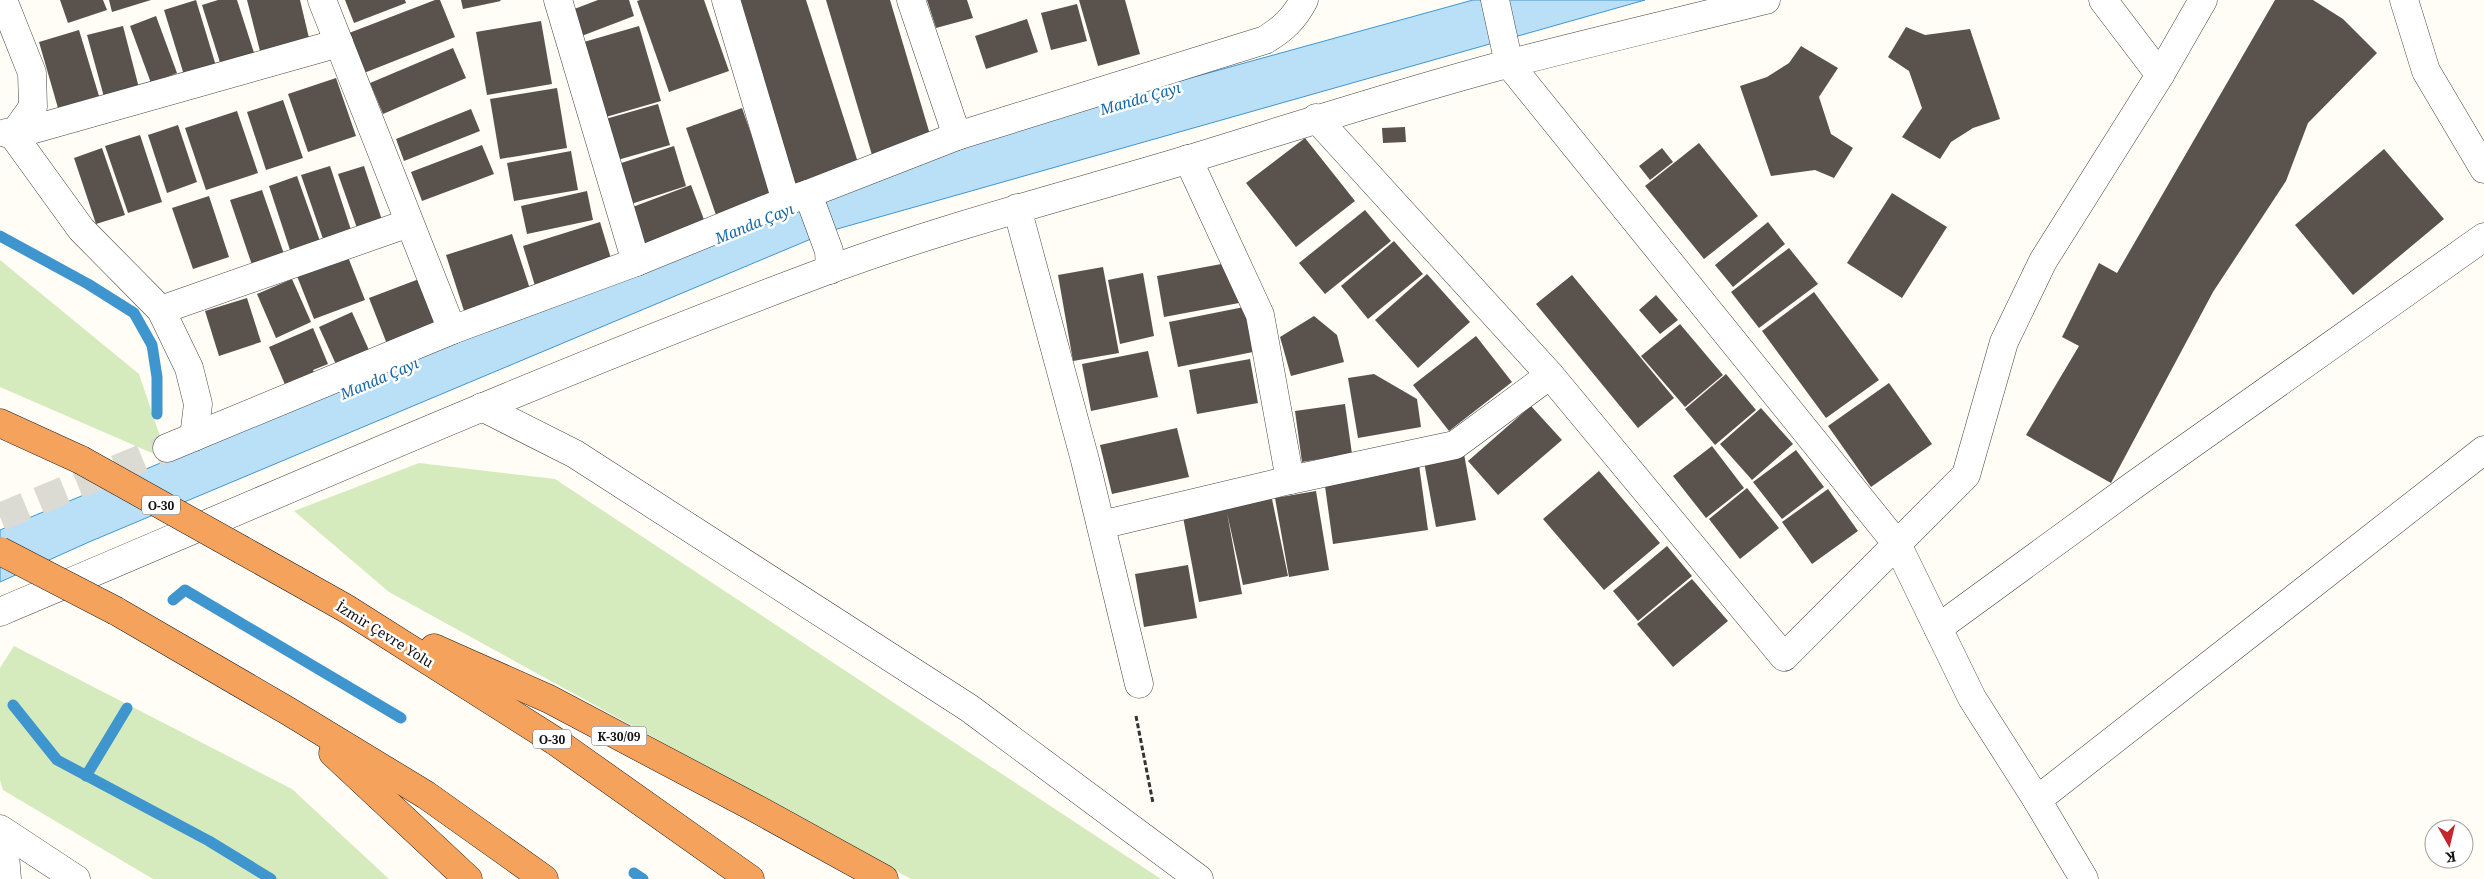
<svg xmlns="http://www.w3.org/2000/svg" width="2484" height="879" font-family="'Noto Serif',serif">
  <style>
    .green { fill: #d5ebbd }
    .water { fill: #b9e0f7; stroke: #3f96cf }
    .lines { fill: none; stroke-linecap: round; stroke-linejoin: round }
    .stream { stroke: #3f96cf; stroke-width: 11 }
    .building { fill: #5a524d }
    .minor-tunnel { stroke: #dbdad3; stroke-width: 28; stroke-dasharray: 28 14; stroke-linecap: butt }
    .minor-casing { stroke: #444; stroke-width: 29 }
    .highway-casing { stroke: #222; stroke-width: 29 }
    .path { stroke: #333; stroke-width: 3; stroke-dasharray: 5 2.5; stroke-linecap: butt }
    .minor { stroke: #fff; stroke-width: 28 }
    .highway { stroke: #f5a25d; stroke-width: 28 }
    .highway-bridge-casing { stroke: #222; stroke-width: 29; stroke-linecap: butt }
    .highway-bridge { stroke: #f5a25d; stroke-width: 28 }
    .labels { text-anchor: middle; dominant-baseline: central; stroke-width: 5; stroke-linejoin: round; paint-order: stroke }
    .shield { fill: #fff; stroke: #585858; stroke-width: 1 }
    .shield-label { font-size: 12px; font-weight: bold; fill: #111 }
    .street-label { font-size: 14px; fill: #111; stroke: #fff }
    .water-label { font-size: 15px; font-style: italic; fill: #1768a6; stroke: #fff }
  </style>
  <rect width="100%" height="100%" fill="#fffdf5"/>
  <g class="green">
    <path d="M 0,260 L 139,374 L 168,460 L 0,387 Z"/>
    <path d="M 419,463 L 555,479 L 1161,879 L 911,879 L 389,592 L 294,511 Z"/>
    <path d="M 14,646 L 292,789 L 389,879 L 153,879 L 3,790 L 0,780 L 0,668 Z"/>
  </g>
  <path class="water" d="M 1473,0 L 1645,0 L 830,231 L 89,542 L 0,582 L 0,530 L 237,431 L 958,142 Z"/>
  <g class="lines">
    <g class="stream">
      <path d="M 0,236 L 88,284 L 134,313 L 152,345 L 157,377 L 157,414"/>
      <path d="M 173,600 L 185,590 L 401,718"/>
      <path d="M 13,705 L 57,760 L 209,841 L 271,879"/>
      <path d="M 86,776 L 127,708"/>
      <path d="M 634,873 L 643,879"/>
    </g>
  </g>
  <g class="building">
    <path d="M 60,0 L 103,0 L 107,10 L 68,23 Z"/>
    <path d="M 109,0 L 151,0 L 112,12 Z"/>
    <path d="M 196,0 L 216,66 L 184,75 L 164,10 Z"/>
    <path d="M 218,0 L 237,0 L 257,62 L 223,72 L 202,5 Z"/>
    <path d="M 247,0 L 300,0 L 309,38 L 260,51 Z"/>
    <path d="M 345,0 L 405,0 L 406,3 L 354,23 Z"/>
    <path d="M 435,0 L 440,0 L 455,37 L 364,73 L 349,33 Z"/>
    <path d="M 461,0 L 500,0 L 501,1 L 463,9 Z"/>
    <path d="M 598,0 L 629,0 L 634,16 L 579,37 L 569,11 Z"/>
    <path d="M 640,0 L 704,0 L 729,71 L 669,92 L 637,1 Z"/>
    <path d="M 738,0 L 806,0 L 861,172 L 796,192 Z"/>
    <path d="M 826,0 L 890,0 L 931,138 L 872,155 Z"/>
    <path d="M 927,0 L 967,0 L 973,18 L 936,28 Z"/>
    <path d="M 1079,0 L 1125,0 L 1140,54 L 1098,66 Z"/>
    <path d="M 2275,0 L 2313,0 L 2343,19 L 2377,53 L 2308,123 L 2286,181 L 2213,292 L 2111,483 L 2026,435 L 2079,346 L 2062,337 L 2099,263 L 2117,273 Z"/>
    <path d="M 1077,4 L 1087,41 L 1051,50 L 1041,13 Z"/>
    <path d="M 156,16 L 177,73 L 151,83 L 130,26 Z"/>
    <path d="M 1027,19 L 1038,52 L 986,69 L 975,36 Z"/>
    <path d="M 541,21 L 552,84 L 487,95 L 476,32 Z"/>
    <path d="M 123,26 L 139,88 L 104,97 L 87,35 Z"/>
    <path d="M 639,26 L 661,101 L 599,119 L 577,44 Z"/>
    <path d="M 1906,27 L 1925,35 L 1970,29 L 2000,119 L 1973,128 L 1951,142 L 1940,159 L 1902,137 L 1922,108 L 1909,71 L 1888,57 Z"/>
    <path d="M 79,30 L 99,96 L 58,108 L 39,42 Z"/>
    <path d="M 1801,46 L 1838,68 L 1819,97 L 1831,134 L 1853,148 L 1834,178 L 1815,170 L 1771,176 L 1740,86 L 1767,77 L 1789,63 Z"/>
    <path d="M 453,48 L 466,78 L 383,114 L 370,83 Z"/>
    <path d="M 336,78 L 356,136 L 308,152 L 288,94 Z"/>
    <path d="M 557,88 L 567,148 L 500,159 L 490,99 Z"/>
    <path d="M 283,100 L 303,158 L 266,170 L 247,112 Z"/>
    <path d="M 658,104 L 670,145 L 614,161 L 602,120 Z"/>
    <path d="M 742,108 L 773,196 L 716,215 L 686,128 Z"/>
    <path d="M 471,109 L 480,131 L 404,161 L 396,139 Z"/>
    <path d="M 237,111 L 258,173 L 206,190 L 185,128 Z"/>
    <path d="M 178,125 L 197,182 L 167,193 L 148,135 Z"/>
    <path d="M 1405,127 L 1406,142 L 1383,143 L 1382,128 Z"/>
    <path d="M 140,135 L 162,202 L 128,213 L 105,146 Z"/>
    <path d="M 1305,138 L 1355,201 L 1296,247 L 1246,183 Z"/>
    <path d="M 1699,143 L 1758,216 L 1704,259 L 1645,186 Z"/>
    <path d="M 482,145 L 494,174 L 422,201 L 411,172 Z"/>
    <path d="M 674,146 L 686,186 L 625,206 L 612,166 Z"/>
    <path d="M 102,148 L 125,215 L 96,224 L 74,158 Z"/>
    <path d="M 1662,148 L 1673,162 L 1650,180 L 1639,166 Z"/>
    <path d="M 2384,149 L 2444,219 L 2353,295 L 2295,225 Z"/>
    <path d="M 571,151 L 578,190 L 514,201 L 507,163 Z"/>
    <path d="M 330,166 L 351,230 L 323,239 L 301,175 Z"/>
    <path d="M 364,166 L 382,220 L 357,228 L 338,174 Z"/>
    <path d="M 297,176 L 321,244 L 291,253 L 269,186 Z"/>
    <path d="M 691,185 L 706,225 L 646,249 L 630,208 Z"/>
    <path d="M 262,190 L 285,257 L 253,268 L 230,200 Z"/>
    <path d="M 587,191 L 593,220 L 527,234 L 521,206 Z"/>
    <path d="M 1892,193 L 1947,227 L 1902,298 L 1847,263 Z"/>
    <path d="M 209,196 L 229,257 L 193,269 L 172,208 Z"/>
    <path d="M 1365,210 L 1391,241 L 1325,294 L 1299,263 Z"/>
    <path d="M 600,222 L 613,265 L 536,289 L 523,246 Z"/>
    <path d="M 1768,222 L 1785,244 L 1733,287 L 1715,265 Z"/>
    <path d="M 512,234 L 532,295 L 466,317 L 446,255 Z"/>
    <path d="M 1394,241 L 1423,274 L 1368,319 L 1341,286 Z"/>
    <path d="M 1789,248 L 1818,284 L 1759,328 L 1731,292 Z"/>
    <path d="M 348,257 L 365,300 L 314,319 L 297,276 Z"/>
    <path d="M 1232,262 L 1239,303 L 1164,317 L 1157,276 Z"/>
    <path d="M 1103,267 L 1119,353 L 1073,361 L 1058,275 Z"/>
    <path d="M 1143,273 L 1154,336 L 1120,344 L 1108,280 Z"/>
    <path d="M 1427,274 L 1470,322 L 1418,368 L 1375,320 Z"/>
    <path d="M 1572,275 L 1674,398 L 1638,428 L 1536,304 Z"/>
    <path d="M 292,279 L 311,322 L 276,338 L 257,294 Z"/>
    <path d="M 419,279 L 437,324 L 387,344 L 369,298 Z"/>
    <path d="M 1814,292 L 1879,380 L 1826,418 L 1762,331 Z"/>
    <path d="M 1656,295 L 1678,320 L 1660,334 L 1639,310 Z"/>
    <path d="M 247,298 L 261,342 L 219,356 L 205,311 Z"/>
    <path d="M 1244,307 L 1253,352 L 1178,367 L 1169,322 Z"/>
    <path d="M 352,312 L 372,357 L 339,371 L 319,327 Z"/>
    <path d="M 1314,316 L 1337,335 L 1344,362 L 1291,376 L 1280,337 Z"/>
    <path d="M 1680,324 L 1723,375 L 1685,407 L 1641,356 Z"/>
    <path d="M 313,328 L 328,364 L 313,370 L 318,382 L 289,394 L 269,347 Z"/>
    <path d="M 1476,336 L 1512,382 L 1449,431 L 1413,385 Z"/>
    <path d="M 1148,351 L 1158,397 L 1091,411 L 1082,364 Z"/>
    <path d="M 1250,359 L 1258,403 L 1197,414 L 1189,370 Z"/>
    <path d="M 1374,374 L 1417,399 L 1421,427 L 1358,438 L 1348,378 Z"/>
    <path d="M 1726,374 L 1756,410 L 1715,445 L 1685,409 Z"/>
    <path d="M 1889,383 L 1932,444 L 1871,487 L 1828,426 Z"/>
    <path d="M 1345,404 L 1352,454 L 1302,462 L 1295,411 Z"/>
    <path d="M 1531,406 L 1562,440 L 1498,495 L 1468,461 Z"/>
    <path d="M 1761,408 L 1793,444 L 1752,480 L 1720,444 Z"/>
    <path d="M 1177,428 L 1189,477 L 1112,494 L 1100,445 Z"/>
    <path d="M 1712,446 L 1744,488 L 1706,518 L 1673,476 Z"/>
    <path d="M 1796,450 L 1824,487 L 1782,519 L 1753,482 Z"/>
    <path d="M 1464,454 L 1476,520 L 1436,527 L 1424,462 Z"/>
    <path d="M 1419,465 L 1428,530 L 1333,544 L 1324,479 Z"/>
    <path d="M 1599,471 L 1660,543 L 1604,590 L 1543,519 Z"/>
    <path d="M 1747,488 L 1779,528 L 1740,559 L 1709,519 Z"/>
    <path d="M 1828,489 L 1858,531 L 1812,564 L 1782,522 Z"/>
    <path d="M 1316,491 L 1329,570 L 1289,577 L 1275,498 Z"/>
    <path d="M 1272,499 L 1288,576 L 1243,585 L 1227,513 L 1242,594 L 1199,602 L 1183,517 Z"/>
    <path d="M 1667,546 L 1692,576 L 1638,621 L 1613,591 Z"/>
    <path d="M 1188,565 L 1197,618 L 1144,627 L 1135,574 Z"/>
    <path d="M 1692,579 L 1728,621 L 1673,667 L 1637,624 Z"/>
  </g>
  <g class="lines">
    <path class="minor-tunnel" d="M 0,517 L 167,448"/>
    <g class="minor-casing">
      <g id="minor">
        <path d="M 3,0 L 32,73 L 33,107 L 13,135 L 81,229 L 161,310 L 189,368 L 198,404 L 194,437"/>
        <path d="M 322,0 L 452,330"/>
        <path d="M 558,0 L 636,262"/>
        <path d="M 726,0 L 786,201"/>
        <path d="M 911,0 L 957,136"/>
        <path d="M 1495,0 L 1509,64 L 1897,544 L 1972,698 L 2037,800 L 2084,879"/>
        <path d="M 2103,0 L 2160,75"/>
        <path d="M 2404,0 L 2426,71 L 2484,169"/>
        <path d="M 1316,118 L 1550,375 L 1784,657 L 1966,475 L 2004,342 L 2043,261 L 2160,75 L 2203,0"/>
        <path d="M 6,133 L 13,135 L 339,43"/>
        <path d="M 1188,159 L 1260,315 L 1290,480"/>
        <path d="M 808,194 L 829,251 L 830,270"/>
        <path d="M 1017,208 L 1085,460 L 1139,684"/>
        <path d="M 161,310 L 409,223"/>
        <path d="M 482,407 L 575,454 L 969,708 L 1199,879"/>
        <path d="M 167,448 L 452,330 L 636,262 L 786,201 L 808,194 L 957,136 L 1265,40 C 1283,29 1294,19 1304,0"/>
        <path d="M 1101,525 L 1290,480 L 1455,445 L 1550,375"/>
        <path d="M 0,612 C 275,496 547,375 826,271 C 944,227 1066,196 1186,160 C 1294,127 1401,92 1511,63 C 1596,41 1681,21 1766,0"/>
        <path d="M 1938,628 L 2134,485 L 2484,237"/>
        <path d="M 2037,800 L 2484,450"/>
        <path d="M 0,829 L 76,879"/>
        <path d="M 0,835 L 5,855 L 7,879"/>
      </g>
    </g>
    <g class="highway-casing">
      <g id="highway">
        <path d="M 0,423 L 81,460"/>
        <path d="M 242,550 L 347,609 L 555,741 L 750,879"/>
        <path d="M 116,611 L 288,711 L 426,795 L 544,879"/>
        <path d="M 434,648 L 549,699 L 755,808 L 884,879"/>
        <path d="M 333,753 L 468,879"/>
      </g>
    </g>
    <path class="path" d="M 1136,716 L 1153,803"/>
    <use href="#minor" class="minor"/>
    <use href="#highway" class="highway"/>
    <g class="highway-bridge-casing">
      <g id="highway-bridge">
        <path d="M 81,460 L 242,550"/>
        <path d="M 0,551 L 116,611"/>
      </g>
    </g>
    <use href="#highway-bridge" class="highway-bridge"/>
  </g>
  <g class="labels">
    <g class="shield">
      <rect x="142" y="495.5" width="38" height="19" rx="4"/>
      <rect x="591.5" y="726.5" width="55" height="19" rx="4"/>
      <rect x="533" y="729.5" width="38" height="19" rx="4"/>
    </g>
    <g class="shield-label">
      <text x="161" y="505">O-30</text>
      <text x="619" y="736">K-30/09</text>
      <text x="552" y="739">O-30</text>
    </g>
    <g class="street-label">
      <text transform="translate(385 634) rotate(32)">İzmir Çevre Yolu</text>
    </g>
    <g class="water-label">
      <text transform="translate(1140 98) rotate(-16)">Manda Çayı</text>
      <text transform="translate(754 223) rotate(-22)">Manda Çayı</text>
      <text transform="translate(379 378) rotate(-23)">Manda Çayı</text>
    </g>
  </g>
  <g transform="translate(2449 844) rotate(172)"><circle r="24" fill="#ffffff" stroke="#a0a0a0"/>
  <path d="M0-4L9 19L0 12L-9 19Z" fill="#c4262e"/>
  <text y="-8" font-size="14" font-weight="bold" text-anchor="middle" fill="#111111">K</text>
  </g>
</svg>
